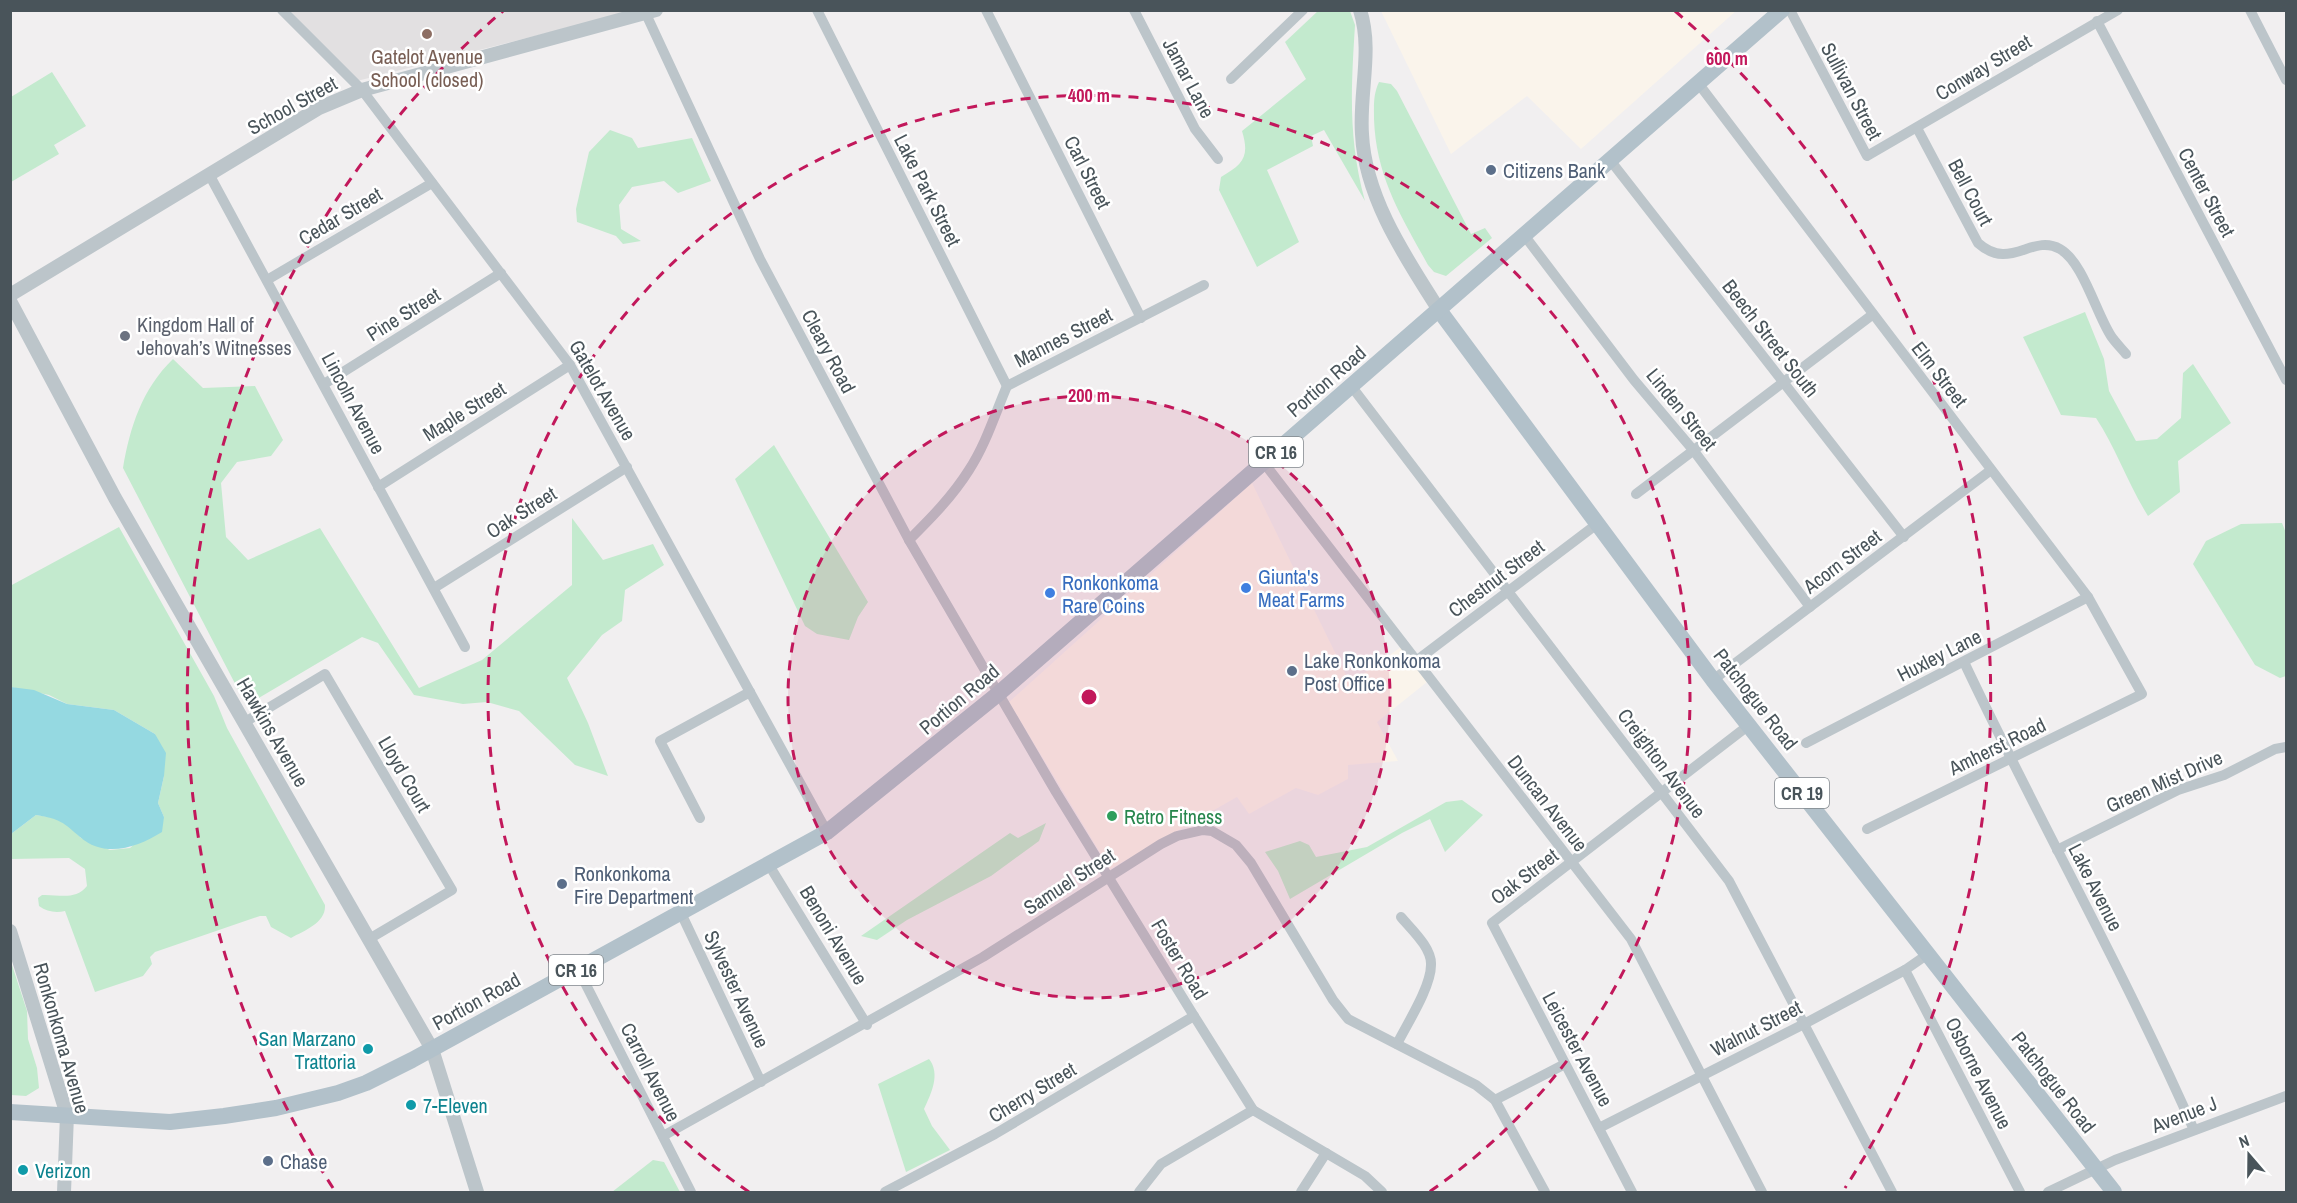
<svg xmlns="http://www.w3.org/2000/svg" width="2297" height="1203" font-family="'Archivo Narrow',sans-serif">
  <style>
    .commercial { fill: #faf4eb }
    .education { fill: #e2e0e1 }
    .green { fill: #c3eace }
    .water { fill: #95d9e1 }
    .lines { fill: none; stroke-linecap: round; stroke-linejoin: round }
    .minor { stroke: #bcc5ca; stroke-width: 10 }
    .tertiary { stroke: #bcc5ca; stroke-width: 14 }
    .primary { stroke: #b2c1ca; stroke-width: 16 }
    .ring { fill: none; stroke: #c2185b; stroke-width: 3; stroke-dasharray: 10 8 }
    .education-dot { fill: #8d6e63; stroke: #fff; stroke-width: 2 }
    .service-dot { fill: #5c6f8a; stroke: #fff; stroke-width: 2 }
    .worship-dot { fill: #6b7280; stroke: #fff; stroke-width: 2 }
    .shop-dot { fill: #3f7fe0; stroke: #fff; stroke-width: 2 }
    .leisure-dot { fill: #2e9e5b; stroke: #fff; stroke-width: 2 }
    .culture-dot { fill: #0f9aa8; stroke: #fff; stroke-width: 2 }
    .labels { text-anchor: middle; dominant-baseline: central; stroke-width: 5; stroke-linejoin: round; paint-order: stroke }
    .shield { fill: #fff; stroke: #80878c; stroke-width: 1.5 }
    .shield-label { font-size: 18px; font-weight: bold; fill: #49545a }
    .education-label { font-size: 20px; fill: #785e54; stroke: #fff }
    .street-label { font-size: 20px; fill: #49545a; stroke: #fff }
    .service-label { font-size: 20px; fill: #4e5e75; stroke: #fff; text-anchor: start }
    .worship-label { font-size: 20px; fill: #5b616d; stroke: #fff; text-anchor: start }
    .shop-label { font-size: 20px; fill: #366cbe; stroke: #fff; text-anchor: start }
    .leisure-label { font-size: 20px; fill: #27864d; stroke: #fff; text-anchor: start }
    .culture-label { font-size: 20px; fill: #0d838f; stroke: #fff; text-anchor: start }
    .centre { fill: #c2185b; stroke: #fff; stroke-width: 3 }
    .ring-label { font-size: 18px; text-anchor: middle; font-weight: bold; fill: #c2185b; stroke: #fff; stroke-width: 5; stroke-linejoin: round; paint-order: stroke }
  </style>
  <rect width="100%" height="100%" fill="#f1eff0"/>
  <g class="commercial">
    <path d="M 1381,11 L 1736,11 L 1581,149 L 1527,96 L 1451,154 Z"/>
    <path d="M 1252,483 L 1350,683 L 1401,647 L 1427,682 L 1377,722 L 1398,761 L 1348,765 L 1348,779 L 1318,795 L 1296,788 L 1249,814 L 1237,797 L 1110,869 L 1009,702 Z"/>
  </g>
  <path class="education" d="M 290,11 L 634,11 L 357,81 Z"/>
  <g class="green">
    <path d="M 1319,10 L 1350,11 L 1355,25 C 1351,89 1348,139 1365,201 L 1324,130 L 1311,136 L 1313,146 L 1267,170 L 1299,242 L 1257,267 L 1219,190 L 1221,177 C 1243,164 1250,157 1242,131 L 1306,79 L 1285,42 Z"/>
    <path d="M 52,72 L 86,126 L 54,145 L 59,154 L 11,182 L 11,97 Z"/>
    <path d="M 1379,82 L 1391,84 L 1397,91 L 1471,234 L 1485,228 L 1492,238 L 1446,276 L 1434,272 L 1428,265 C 1401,216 1376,177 1374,119 C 1374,105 1373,95 1379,82 Z"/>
    <path d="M 610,130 L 632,138 L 638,148 L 692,138 L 711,181 L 678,193 L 664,181 L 632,187 L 619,205 L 621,229 L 641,241 L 623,244 L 616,236 L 577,222 L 576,209 L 589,152 Z"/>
    <path d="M 2085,312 L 2104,359 L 2109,391 L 2136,441 L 2157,439 L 2181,418 L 2183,373 L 2193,364 L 2231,423 L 2178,461 L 2180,492 L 2148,516 C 2128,484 2116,448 2096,418 L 2061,415 L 2023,337 Z"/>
    <path d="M 173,359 L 203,388 L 255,386 L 283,440 L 271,456 L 237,462 L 221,483 L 226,537 L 248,560 L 320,528 L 419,688 L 482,660 L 572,585 L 572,518 L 603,560 L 653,544 L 664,565 L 625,590 L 622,621 L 602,635 L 567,678 L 588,723 L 608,776 L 575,765 L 519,711 L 487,702 L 463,704 L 414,695 L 378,643 L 362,637 L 257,699 L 242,697 L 123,468 C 130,427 142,389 173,359 Z"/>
    <path d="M 774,445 L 868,602 L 858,617 L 849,640 L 817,634 L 805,626 L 735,479 Z"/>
    <path d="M 2282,523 L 2286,533 L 2286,676 L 2280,678 L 2255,665 L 2193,564 L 2206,541 L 2241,524 Z"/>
    <path d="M 119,527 L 214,696 L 227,728 L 325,905 C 326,923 305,930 291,938 L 271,927 L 266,916 L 260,916 L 155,952 L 150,957 L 152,964 L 143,976 L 95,992 L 65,911 C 56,913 47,912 39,906 L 38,898 L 42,895 C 58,894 75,901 87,886 L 85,869 L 69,858 L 11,859 L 11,834 L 36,815 L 55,818 L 69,825 L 81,838 L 110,850 L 130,848 L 164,817 L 158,803 L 164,776 L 155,734 L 114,710 L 67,704 L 49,695 L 11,687 L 10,586 Z"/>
    <path d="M 1462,800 L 1483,815 L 1445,852 L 1430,819 L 1402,833 L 1290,899 L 1278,871 L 1265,852 L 1300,841 L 1309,845 L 1316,857 L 1367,847 L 1446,802 Z"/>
    <path d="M 1046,823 L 1039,841 L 991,876 L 907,920 L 877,940 L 861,936 L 1010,833 L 1018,838 Z"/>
    <path d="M 11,962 L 27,1011 L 28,1039 L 37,1068 L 39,1088 L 26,1096 L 11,1095 Z"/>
    <path d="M 929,1059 C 941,1074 931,1094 924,1109 L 932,1126 L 950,1150 L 906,1172 L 878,1084 Z"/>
    <path d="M 653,1160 L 664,1162 L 680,1192 L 612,1192 Z"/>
  </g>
  <path class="water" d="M 11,687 L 34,690 L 67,704 L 114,710 L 155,734 L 166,753 L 164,776 L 158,803 L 164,817 L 162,832 C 138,847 105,859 80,837 C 63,822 60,819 36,815 L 11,834 Z"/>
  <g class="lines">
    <g class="minor">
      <path d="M 282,10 L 362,90 L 570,365 L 827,832"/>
      <path d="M 817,10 L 1007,386"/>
      <path d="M 986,10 L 1141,318"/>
      <path d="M 1134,10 L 1195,129 L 1218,159"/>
      <path d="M 1790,10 L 1867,156 L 2118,10"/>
      <path d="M 2250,10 L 2286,80"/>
      <path d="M 646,14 L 760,259 L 909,540 L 1056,792 L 1194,1016 L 1253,1110 L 1365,1176 L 1382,1192"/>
      <path d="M 2097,21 L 2286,380"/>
      <path d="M 1231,79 L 1303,10"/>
      <path d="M 1698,83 L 2088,597 L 2142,694 L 1867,829"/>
      <path d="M 1917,128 L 1978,243 C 2010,272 2032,233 2060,249 C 2083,262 2096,313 2111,336 C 2115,342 2121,348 2126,354"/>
      <path d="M 1610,160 L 1904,537"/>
      <path d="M 210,176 L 465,647"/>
      <path d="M 1524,235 L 1634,380 L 1694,451 L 1810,607"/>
      <path d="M 267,280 L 432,183"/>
      <path d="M 324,384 L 501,273"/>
      <path d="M 1352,387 L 1729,881 L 1892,1192"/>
      <path d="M 1264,463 L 1631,939 L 1762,1192"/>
      <path d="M 378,487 L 570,365"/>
      <path d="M 1636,494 L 1872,315"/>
      <path d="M 909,540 C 931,518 952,497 969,470 C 986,444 995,414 1007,386 L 1204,285"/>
      <path d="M 434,588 L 627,467"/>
      <path d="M 1416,661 L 1597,524"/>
      <path d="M 1964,662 C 2038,819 2124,971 2194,1130"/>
      <path d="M 1713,680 L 1991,470"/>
      <path d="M 245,722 L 325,674 L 452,890 L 369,939"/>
      <path d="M 1806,743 L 2088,597"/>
      <path d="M 700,818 L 660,741 L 750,692"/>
      <path d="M 2057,850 L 2178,790 L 2224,775 L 2275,749 L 2286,747"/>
      <path d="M 769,865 L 867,1025"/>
      <path d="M 680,911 L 761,1082"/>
      <path d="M 578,969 L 691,1192"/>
      <path d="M 1905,970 L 2020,1192"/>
      <path d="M 1397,1044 C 1407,1024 1431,987 1431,965 C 1432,948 1412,930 1401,917"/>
      <path d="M 1495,1100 L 1565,1064"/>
      <path d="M 1599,1128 L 1804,1024 L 1905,970 L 1928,954"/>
      <path d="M 663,1136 L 983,957 L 1161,844 L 1177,836 L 1203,830 L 1212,831 L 1236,845 L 1251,863 L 1333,1000 L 1348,1019 L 1476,1085 L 1495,1100 L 1545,1192"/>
      <path d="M 885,1192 L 995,1134 L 1194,1016"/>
      <path d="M 1139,1192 L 1161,1164 L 1253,1110"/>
      <path d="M 1301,1192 L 1326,1153"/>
      <path d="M 1632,1192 L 1492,923 L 1749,725"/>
      <path d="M 2048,1192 L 2115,1160 L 2286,1096"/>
    </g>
    <g class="tertiary">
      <path d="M 1360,10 C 1373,50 1359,93 1362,134 C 1365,198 1406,258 1439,310"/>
      <path d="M 10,295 L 319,108 L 362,90 L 656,10"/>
      <path d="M 10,301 L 115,498 L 432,1049 L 477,1192"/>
      <path d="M 10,931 L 67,1115 L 64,1192"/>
    </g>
    <g class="primary">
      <path d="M 1439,310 L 1713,680 L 2114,1192"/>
      <path d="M 10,1112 L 170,1122 L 224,1116 L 276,1108 L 338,1093 L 366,1083 L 412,1060 L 827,832 L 998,694 L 1782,10"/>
    </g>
  </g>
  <circle cx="1089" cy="697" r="301" fill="#c2185b" fill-opacity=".12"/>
  <g class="ring">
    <circle cx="1089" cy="697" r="301"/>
    <path d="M749 1192A601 601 0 1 1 1429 1192"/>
    <path d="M333 1188A902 902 0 0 1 503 11M1675 11A902 902 0 0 1 1845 1188"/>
  </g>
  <circle class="education-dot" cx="427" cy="34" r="6"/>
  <g class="service-dot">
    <circle cx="1491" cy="170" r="6"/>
    <circle cx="1292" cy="671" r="6"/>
    <circle cx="562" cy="884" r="6"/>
    <circle cx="268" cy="1161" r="6"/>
  </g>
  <circle class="worship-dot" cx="125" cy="336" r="6"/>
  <g class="shop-dot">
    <circle cx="1246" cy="588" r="6"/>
    <circle cx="1050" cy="593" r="6"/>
  </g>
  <circle class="leisure-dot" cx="1112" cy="816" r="6"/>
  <g class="culture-dot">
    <circle cx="368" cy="1049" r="6"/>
    <circle cx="411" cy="1105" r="6"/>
    <circle cx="23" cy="1170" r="6"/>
  </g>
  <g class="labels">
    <g class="shield">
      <rect x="1249" y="437" width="54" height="30" rx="4.5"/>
      <rect x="1775" y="778" width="54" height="30" rx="4.5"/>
      <rect x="549" y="955" width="54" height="30" rx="4.5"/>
    </g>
    <g class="shield-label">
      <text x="1276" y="452">CR 16</text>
      <text x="1802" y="793">CR 19</text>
      <text x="576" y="970">CR 16</text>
    </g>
    <g class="education-label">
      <text x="427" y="56">Gatelot Avenue<tspan x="427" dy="23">School (closed)</tspan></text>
    </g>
    <g class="street-label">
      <text transform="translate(1983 67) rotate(-31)">Conway Street</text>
      <text transform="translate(1189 78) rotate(62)">Jamar Lane</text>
      <text transform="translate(1852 91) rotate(62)">Sullivan Street</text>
      <text transform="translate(292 105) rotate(-29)">School Street</text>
      <text transform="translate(1088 172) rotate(63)">Carl Street</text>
      <text transform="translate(928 190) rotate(63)">Lake Park Street</text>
      <text transform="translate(1971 192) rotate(62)">Bell Court</text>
      <text transform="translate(2207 192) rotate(62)">Center Street</text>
      <text transform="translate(340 216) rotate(-31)">Cedar Street</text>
      <text transform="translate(403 314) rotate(-32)">Pine Street</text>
      <text transform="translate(1063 337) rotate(-27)">Mannes Street</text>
      <text transform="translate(1771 338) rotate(52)">Beech Street South</text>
      <text transform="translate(829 351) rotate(62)">Cleary Road</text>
      <text transform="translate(1940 374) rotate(52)">Elm Street</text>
      <text transform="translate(1326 381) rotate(-41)">Portion Road</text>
      <text transform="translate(603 390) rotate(60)">Gatelot Avenue</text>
      <text transform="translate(354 403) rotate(62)">Lincoln Avenue</text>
      <text transform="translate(1682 409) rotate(51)">Linden Street</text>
      <text transform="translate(464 411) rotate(-32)">Maple Street</text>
      <text transform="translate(521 512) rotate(-32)">Oak Street</text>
      <text transform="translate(1842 561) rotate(-37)">Acorn Street</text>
      <text transform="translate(1496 578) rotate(-37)">Chestnut Street</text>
      <text transform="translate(1939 655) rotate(-27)">Huxley Lane</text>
      <text transform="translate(959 699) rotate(-40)">Portion Road</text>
      <text transform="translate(1756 699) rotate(52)">Patchogue Road</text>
      <text transform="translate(273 732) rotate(60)">Hawkins Avenue</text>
      <text transform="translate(1997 746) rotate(-26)">Amherst Road</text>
      <text transform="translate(1662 763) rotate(53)">Creighton Avenue</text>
      <text transform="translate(405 774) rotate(60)">Lloyd Court</text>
      <text transform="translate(2164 781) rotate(-24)">Green Mist Drive</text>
      <text transform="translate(1548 803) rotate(52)">Duncan Avenue</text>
      <text transform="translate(1524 876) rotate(-37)">Oak Street</text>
      <text transform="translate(1069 881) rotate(-33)">Samuel Street</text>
      <text transform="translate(2096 887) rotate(63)">Lake Avenue</text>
      <text transform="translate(834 935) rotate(59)">Benoni Avenue</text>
      <text transform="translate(1180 959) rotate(59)">Foster Road</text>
      <text transform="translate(737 989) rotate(65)">Sylvester Avenue</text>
      <text transform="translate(476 1001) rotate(-29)">Portion Road</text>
      <text transform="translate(1756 1028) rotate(-27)">Walnut Street</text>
      <text transform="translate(62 1038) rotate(74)">Ronkonkoma Avenue</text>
      <text transform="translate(1578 1049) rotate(62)">Leicester Avenue</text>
      <text transform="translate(651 1072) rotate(63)">Carroll Avenue</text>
      <text transform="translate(1979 1073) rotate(63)">Osborne Avenue</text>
      <text transform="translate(2054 1082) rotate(52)">Patchogue Road</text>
      <text transform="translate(1032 1092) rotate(-31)">Cherry Street</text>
      <text transform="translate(2184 1114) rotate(-21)">Avenue J</text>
    </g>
    <g class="service-label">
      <text x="1503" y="170">Citizens Bank</text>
      <text x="1304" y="660">Lake Ronkonkoma<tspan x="1304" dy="23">Post Office</tspan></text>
      <text x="574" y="873">Ronkonkoma<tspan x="574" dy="23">Fire Department</tspan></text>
      <text x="280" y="1161">Chase</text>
    </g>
    <g class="worship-label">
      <text x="137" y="324">Kingdom Hall of<tspan x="137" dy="23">Jehovah’s Witnesses</tspan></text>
    </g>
    <g class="shop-label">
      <text x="1258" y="576">Giunta's<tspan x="1258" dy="23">Meat Farms</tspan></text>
      <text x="1062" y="582">Ronkonkoma<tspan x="1062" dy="23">Rare Coins</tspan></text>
    </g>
    <g class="leisure-label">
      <text x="1124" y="816">Retro Fitness</text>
    </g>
    <g class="culture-label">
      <text x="356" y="1038" text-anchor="end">San Marzano<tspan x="356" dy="23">Trattoria</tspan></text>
      <text x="423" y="1105">7-Eleven</text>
      <text x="35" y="1170">Verizon</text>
    </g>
  </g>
  <circle cx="1089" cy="697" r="9" class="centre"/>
  <g class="ring-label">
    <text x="1727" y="65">600 m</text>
    <text x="1089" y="102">400 m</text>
    <text x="1089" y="402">200 m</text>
  </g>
  <rect width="2297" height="1203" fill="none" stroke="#49545a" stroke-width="24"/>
  <g transform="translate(2249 1155) rotate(340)" stroke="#ffffff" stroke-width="4.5" paint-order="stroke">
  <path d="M0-4.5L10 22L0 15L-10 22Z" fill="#49545a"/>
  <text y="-9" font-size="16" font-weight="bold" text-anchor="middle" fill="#49545a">N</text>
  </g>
</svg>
